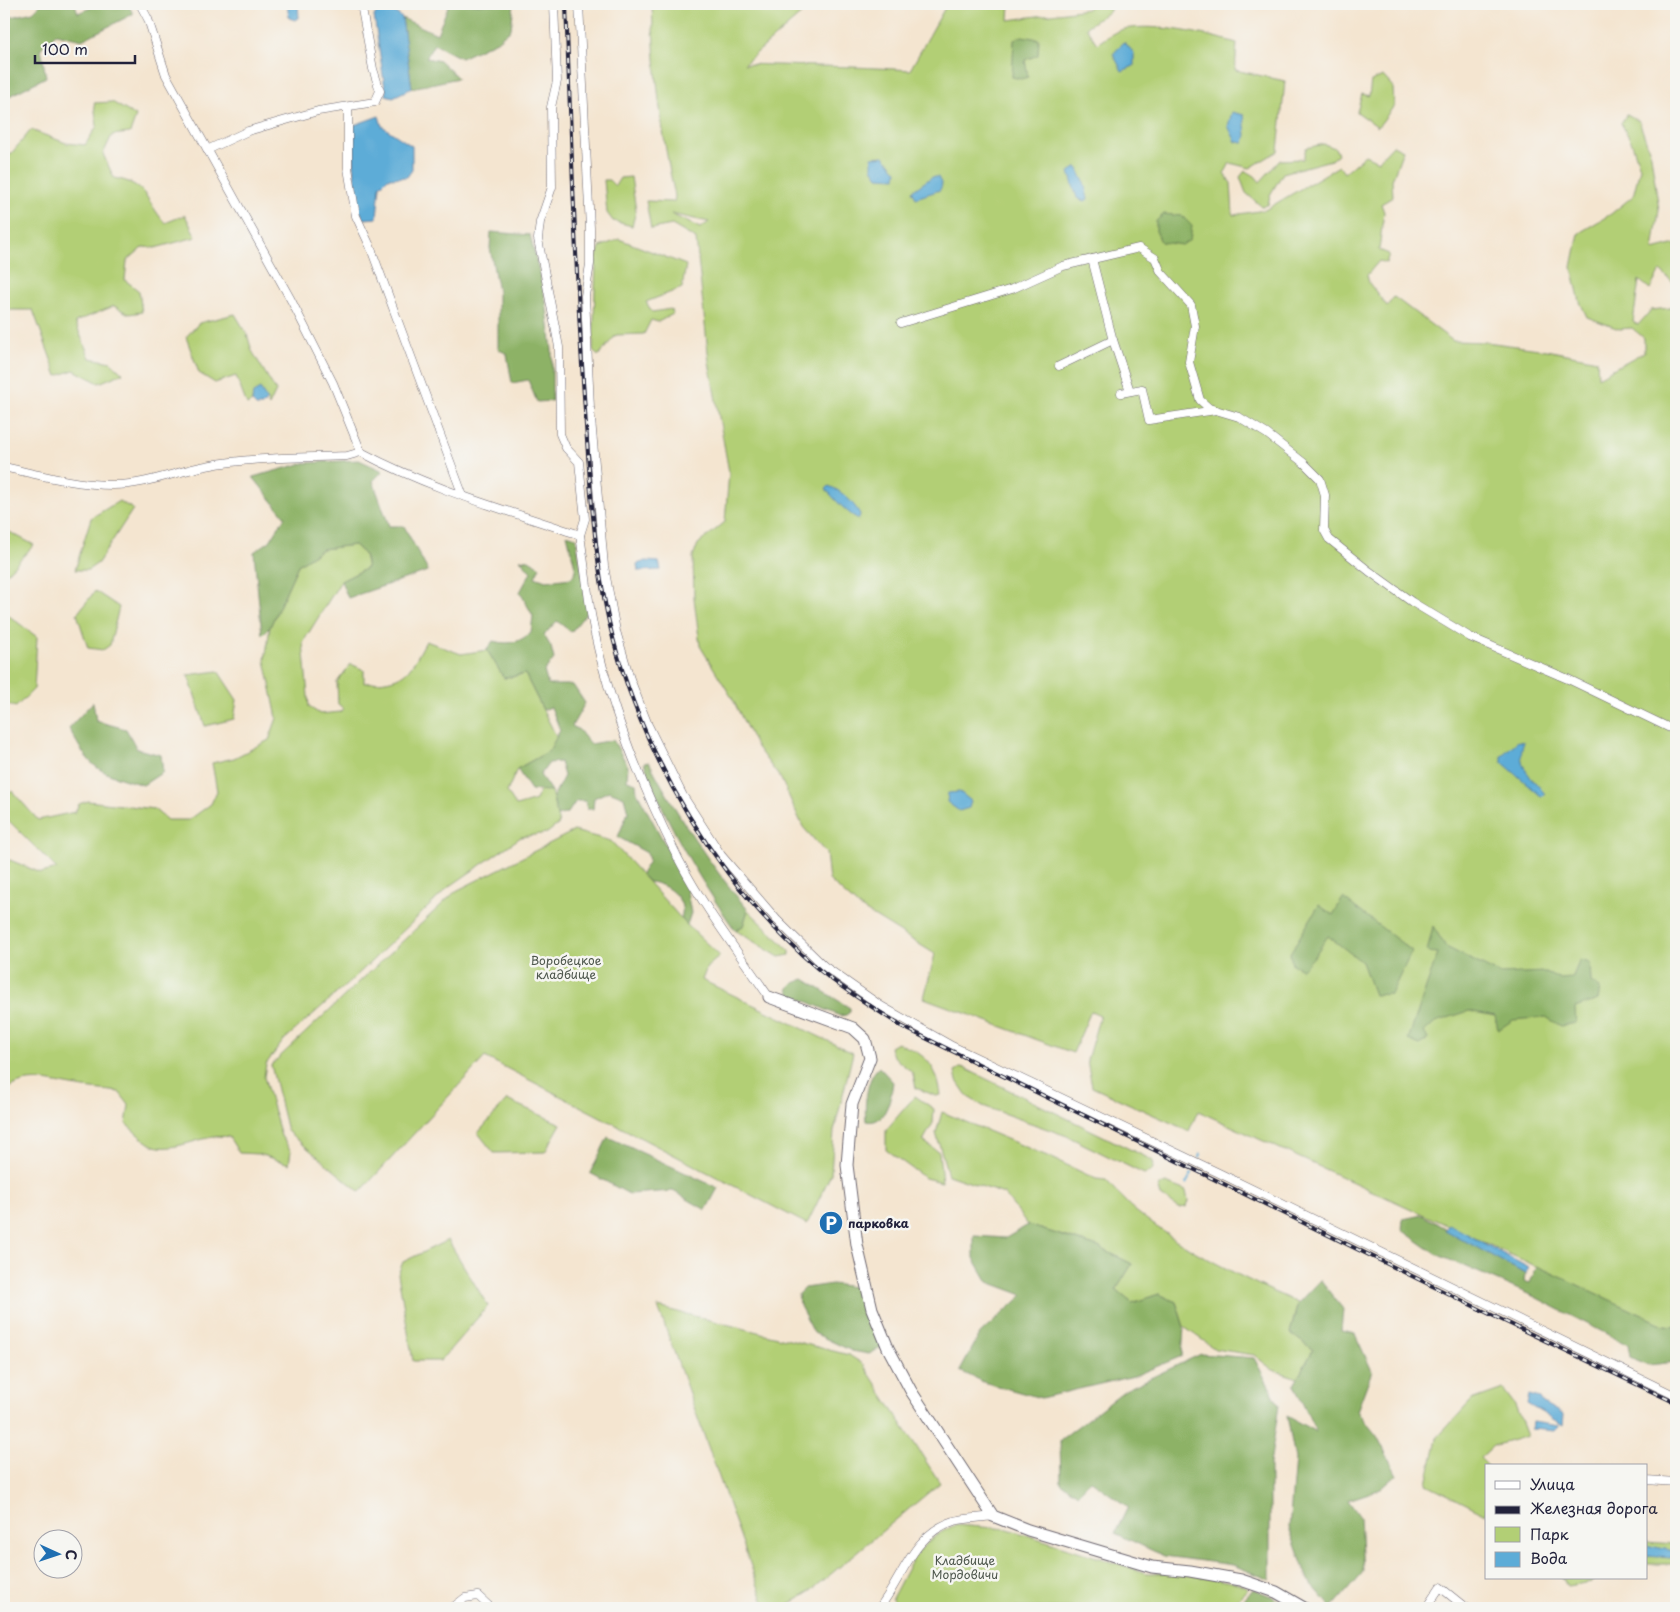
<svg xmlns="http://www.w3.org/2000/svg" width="1680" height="1612" font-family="'Playpen Sans',sans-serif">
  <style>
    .green { fill: #b2cf75; stroke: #6a7858; fill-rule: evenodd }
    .forest { fill: #8db266; stroke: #586a50 }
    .water { fill: #5dacd7; stroke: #406789 }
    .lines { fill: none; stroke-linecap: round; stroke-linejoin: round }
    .stream { stroke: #5dacd7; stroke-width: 2 }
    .street-casing { stroke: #6c666f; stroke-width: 9 }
    .secondary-casing { stroke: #6c666f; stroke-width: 13 }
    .street { stroke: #fff; stroke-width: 8 }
    .secondary { stroke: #fff; stroke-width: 11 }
    .rail-casing { stroke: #22223b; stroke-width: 4 }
    .rail { stroke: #f6f6f2; stroke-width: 2; stroke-dasharray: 5.5; stroke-linecap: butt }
    .labels { text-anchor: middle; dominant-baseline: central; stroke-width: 5; stroke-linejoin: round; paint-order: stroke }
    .park-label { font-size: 12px; fill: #4d564c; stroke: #f6f6f2 }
    .poi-label { font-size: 12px; font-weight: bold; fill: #22223b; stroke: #f6f6f2; text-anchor: start }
  </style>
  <rect width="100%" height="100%" fill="#f6f6f2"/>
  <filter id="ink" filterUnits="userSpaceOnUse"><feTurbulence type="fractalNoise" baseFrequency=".02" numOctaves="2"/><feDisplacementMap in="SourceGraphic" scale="10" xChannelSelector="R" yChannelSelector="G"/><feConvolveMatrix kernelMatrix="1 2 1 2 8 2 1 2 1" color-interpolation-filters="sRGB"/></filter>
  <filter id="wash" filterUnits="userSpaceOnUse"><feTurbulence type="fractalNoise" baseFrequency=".0096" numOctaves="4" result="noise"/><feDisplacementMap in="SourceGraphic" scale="20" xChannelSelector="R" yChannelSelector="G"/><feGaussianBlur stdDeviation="1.12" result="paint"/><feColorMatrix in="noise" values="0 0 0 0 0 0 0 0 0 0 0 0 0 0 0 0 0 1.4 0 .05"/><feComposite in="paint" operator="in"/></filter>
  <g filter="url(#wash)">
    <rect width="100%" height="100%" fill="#f4e5d0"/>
    <g class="green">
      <path d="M 652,4 L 813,4 L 744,64 C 799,66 855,66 910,70 L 947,4 L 1010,4 L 1009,20 L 1087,9 L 1091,4 L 1110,4 L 1110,11 L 1086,27 L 1097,44 C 1104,39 1115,31 1124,29 C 1158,23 1204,34 1237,43 L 1235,70 L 1285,81 L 1278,151 L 1250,168 L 1230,163 L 1224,174 L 1231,183 L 1233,215 L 1265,210 L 1339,166 L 1344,173 L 1365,155 L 1378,161 L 1393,145 L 1403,150 L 1392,180 L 1393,197 L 1381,204 L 1384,212 L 1379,250 L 1389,254 L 1386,263 L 1379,261 L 1367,275 L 1369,283 L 1387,306 L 1394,297 L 1453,341 L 1486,342 L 1546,350 L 1597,360 L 1598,377 L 1644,352 L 1644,338 L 1632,328 L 1619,329 L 1587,317 L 1580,302 L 1572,267 L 1579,233 L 1611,214 L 1633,196 L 1640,168 L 1632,143 L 1621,123 L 1627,114 L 1639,121 L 1651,155 L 1659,210 L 1653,250 L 1676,244 L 1676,285 L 1660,271 L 1650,289 L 1639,280 L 1633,322 L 1638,325 L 1651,310 L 1670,308 L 1676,305 L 1676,1326 L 1664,1325 L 1198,1111 L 1189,1131 L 1092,1087 L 1087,1060 L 1100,1015 L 1091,1011 L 1073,1053 L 924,998 L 935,954 L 859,907 L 829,880 L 826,853 L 803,827 L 781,779 L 756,746 L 732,698 L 700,646 L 694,598 L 693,556 L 698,544 L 725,522 L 729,472 L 709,362 L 696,239 L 672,225 L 651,229 L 646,201 L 674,202 L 675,196 C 661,133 654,69 652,4 ZM 671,214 L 709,222 L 700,228 Z"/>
      <path d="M 1383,76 L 1393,87 L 1394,106 L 1378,127 L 1357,112 L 1362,94 L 1369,96 L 1371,81 Z"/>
      <path d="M 112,102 L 136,116 L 130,133 L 112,135 L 103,154 L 114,178 C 148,184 145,200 165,223 L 185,215 L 196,237 L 155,248 L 143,247 L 127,261 L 125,280 L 139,291 L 142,312 L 129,314 L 114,306 L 75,322 L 90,358 L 111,362 L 123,373 L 99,383 L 74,370 L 57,376 L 33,310 L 4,310 L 4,162 L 31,130 L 66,143 L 85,145 L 97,126 L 94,103 Z"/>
      <path d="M 1324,144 L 1335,148 L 1338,154 L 1331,160 L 1283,173 L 1270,195 L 1268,205 L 1261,206 L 1246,193 L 1240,177 L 1245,171 L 1255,176 L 1260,182 L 1280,160 L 1303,159 L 1306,148 Z"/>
      <path d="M 631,177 L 636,211 L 632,226 L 613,221 L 607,213 L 604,180 L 609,180 L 615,186 L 620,178 Z"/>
      <path d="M 619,239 L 686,265 L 682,288 L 646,302 L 652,312 L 671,309 L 673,314 L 658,322 L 651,320 L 644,334 L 616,335 L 598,356 L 593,350 L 596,260 L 600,247 Z"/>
      <path d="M 235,314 L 247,334 L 252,351 L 276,391 L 269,406 L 266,398 L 253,393 L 252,402 L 247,405 L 236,376 L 215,383 L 199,373 L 186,337 L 199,323 Z"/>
      <path d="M 119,501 L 133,509 L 98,563 L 88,570 L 75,570 L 91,518 Z"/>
      <path d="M 4,529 L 34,545 L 4,576 Z"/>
      <path d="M 354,545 L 364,554 L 367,568 L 341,581 L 303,642 L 309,707 L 320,714 L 341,712 L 344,709 L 338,704 L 337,682 L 351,664 L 364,670 L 364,683 C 405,681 407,676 426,641 L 461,654 L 487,650 L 504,678 L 525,674 L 557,738 L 549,751 L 517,769 L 507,792 L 516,806 L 536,800 L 541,789 L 551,791 L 559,824 L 547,833 L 521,837 L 449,887 L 353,979 L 284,1040 L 266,1064 L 264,1077 L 281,1136 L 291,1151 L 289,1164 L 259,1154 L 239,1153 L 229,1137 C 205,1132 171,1156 150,1144 C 141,1138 133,1130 126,1124 L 129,1105 L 119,1092 C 104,1090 87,1089 72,1086 C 44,1081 30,1075 4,1090 L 4,862 L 10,860 L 41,873 L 57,869 L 4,816 L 4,798 L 12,791 L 38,820 L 75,812 L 79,804 L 88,801 L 154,809 L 167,820 L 189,820 L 211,804 L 217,791 L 212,763 L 234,758 L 269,740 L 277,718 L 265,660 L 270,627 L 298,565 L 322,549 Z"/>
      <path d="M 95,591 L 119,607 L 110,645 L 103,650 L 88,648 L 77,614 Z"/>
      <path d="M 4,612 L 37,637 L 34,689 L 16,707 L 4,703 Z"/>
      <path d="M 218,671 L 237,700 L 234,719 L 205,726 L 188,675 Z"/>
      <path d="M 574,831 L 611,841 L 687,925 L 720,956 L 707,967 L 702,980 L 853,1053 L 834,1131 L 831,1174 L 807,1224 L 485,1057 L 360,1192 L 287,1131 L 271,1065 L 456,891 Z"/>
      <path d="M 748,910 L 790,951 L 790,955 L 779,957 L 735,930 L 743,926 Z"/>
      <path d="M 897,1043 C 926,1054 936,1064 941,1095 L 936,1096 L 916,1088 L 913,1074 C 906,1065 891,1059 890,1047 Z"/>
      <path d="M 962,1067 L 1152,1160 L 1154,1164 L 1152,1171 L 1144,1174 L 1067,1136 L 983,1106 L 968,1097 L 957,1081 L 955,1071 Z"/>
      <path d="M 915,1096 L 934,1109 L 933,1123 L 923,1141 L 939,1152 L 942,1182 L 925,1178 L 886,1150 L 886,1130 Z"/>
      <path d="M 507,1100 L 561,1124 L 545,1152 L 494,1153 L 478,1133 Z"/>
      <path d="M 942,1112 L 1052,1158 L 1096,1179 L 1106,1180 C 1116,1191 1126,1204 1138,1213 C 1186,1251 1243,1278 1298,1303 L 1290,1333 L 1313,1350 L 1298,1378 L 1273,1370 L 1254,1355 L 1215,1349 L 1184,1327 L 1176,1302 L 1159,1294 L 1132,1303 L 1116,1290 L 1132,1264 L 1098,1247 L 1028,1225 L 1004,1194 L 948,1175 L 936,1133 Z"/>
      <path d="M 1166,1183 L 1186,1191 L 1188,1201 L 1186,1207 L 1179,1208 L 1161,1196 L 1158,1186 Z"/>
      <path d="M 448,1240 L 488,1306 L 440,1361 L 413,1361 L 398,1274 L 403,1262 Z"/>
      <path d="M 658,1307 L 849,1355 L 863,1364 L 940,1483 L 807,1594 L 782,1608 L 766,1608 Z"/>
      <path d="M 1503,1389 L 1515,1405 L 1527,1436 L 1493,1446 L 1480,1458 L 1488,1466 L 1486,1514 L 1427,1484 L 1437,1438 L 1472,1400 Z"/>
      <path d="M 955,1525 L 1008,1529 L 1147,1573 L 1178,1573 L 1238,1583 L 1248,1588 L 1231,1608 L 899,1608 L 892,1598 C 912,1562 915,1544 955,1525 Z"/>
      <path d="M 1646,1542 L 1676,1544 L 1676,1564 L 1646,1564 Z"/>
      <path d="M 1562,1578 L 1595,1578 L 1592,1582 L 1567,1586 Z"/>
    </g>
    <g class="forest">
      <path d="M 41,4 L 75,4 L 78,13 L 100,4 L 128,4 L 133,14 L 82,40 L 56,34 L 41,48 L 46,77 L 4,99 L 4,13 L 7,18 L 33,12 Z"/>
      <path d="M 449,4 L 514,4 L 511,29 L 497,41 L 461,58 L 434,44 L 426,58 L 440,61 L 458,78 L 412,88 L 402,18 L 437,34 Z"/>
      <path d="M 1022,36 L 1039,39 L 1038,55 L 1025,60 L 1028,77 L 1021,79 L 1012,77 L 1014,40 Z"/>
      <path d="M 1164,214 L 1182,216 L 1192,226 L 1190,240 L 1182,245 L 1161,242 L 1156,231 L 1156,221 Z"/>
      <path d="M 491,232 L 530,235 L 546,301 L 552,350 L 552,401 L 537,402 L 528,380 L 512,383 L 507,354 L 498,349 L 498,292 L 490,248 Z"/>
      <path d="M 359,460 L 383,471 L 373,481 L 389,526 L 404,526 L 428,571 L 348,598 L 341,581 L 367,568 L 364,554 L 354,545 L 322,549 L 298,565 L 270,627 L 262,635 L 254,552 L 270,541 L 285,517 L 253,477 L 304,463 Z"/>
      <path d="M 567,534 L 576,537 L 588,611 L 571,632 L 557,621 L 544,635 L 551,647 L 554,659 L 544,671 L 548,685 L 573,685 L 585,703 L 572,726 L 579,730 L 590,744 L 613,740 L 628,766 L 627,780 L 636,783 L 637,792 L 685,881 L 691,913 L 687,925 L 681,918 C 688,899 666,883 649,882 L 641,874 L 649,861 L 647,853 L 618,837 L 628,812 L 624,797 L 609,791 L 594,798 L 593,809 L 587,809 L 585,801 L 576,801 L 568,813 L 557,816 L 553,797 L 564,776 L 560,762 L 549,763 L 540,775 L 551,791 L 531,790 L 517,769 L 549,751 L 560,730 L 551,707 L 543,710 L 525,674 L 504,678 L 487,650 L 493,641 C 509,645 519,643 531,632 L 533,616 L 520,592 L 531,572 L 520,559 L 529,560 L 540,567 L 535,577 L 546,581 L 571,578 L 576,571 Z"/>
      <path d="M 93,702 L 96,721 L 126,729 L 137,749 L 161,755 L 163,772 L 143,785 C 97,771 92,772 69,728 Z"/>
      <path d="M 649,762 C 677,815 709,864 748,910 L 743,926 L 735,930 C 698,878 666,823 644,763 Z"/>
      <path d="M 1343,898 L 1412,951 L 1391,994 L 1374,995 L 1362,962 L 1328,936 L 1313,958 L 1302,969 L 1292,964 L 1290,953 L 1319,905 L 1333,915 Z"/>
      <path d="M 1433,926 L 1446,947 L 1500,974 L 1546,972 L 1561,979 L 1572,978 L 1580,960 L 1590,963 L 1591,982 L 1600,988 L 1598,1000 L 1575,1008 L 1576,1023 L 1561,1026 L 1546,1017 L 1513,1020 L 1498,1030 L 1495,1016 L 1469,1011 L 1435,1022 L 1424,1032 L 1428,1039 L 1420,1045 L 1408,1040 L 1438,953 L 1427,952 Z"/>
      <path d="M 804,979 L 850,1008 L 850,1012 L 846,1015 L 840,1016 L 790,994 L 788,989 L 794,983 Z"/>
      <path d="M 879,1067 L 893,1082 C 891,1097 886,1126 866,1121 C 864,1106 866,1078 879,1067 Z"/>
      <path d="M 608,1137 L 718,1188 L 706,1210 L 673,1191 L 629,1194 L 590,1173 Z"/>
      <path d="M 1422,1215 L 1525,1274 L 1524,1281 L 1530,1283 L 1537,1266 L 1664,1325 L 1676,1326 L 1676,1362 L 1649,1365 L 1630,1357 L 1628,1345 L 1535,1297 L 1436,1254 L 1402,1230 L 1403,1219 Z"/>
      <path d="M 1028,1225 L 1098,1247 L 1132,1264 L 1116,1290 L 1132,1303 L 1159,1294 L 1176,1302 L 1184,1327 L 1182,1356 L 1134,1376 L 1041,1398 L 983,1382 L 960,1371 L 980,1334 L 1023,1295 L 988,1282 L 974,1258 L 974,1236 L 1006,1238 Z"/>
      <path d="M 1320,1280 L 1343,1309 L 1341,1331 L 1355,1334 L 1372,1371 L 1357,1411 L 1377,1436 L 1397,1475 L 1381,1489 L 1348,1500 L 1360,1517 L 1363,1572 L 1332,1608 L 1308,1580 L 1289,1528 L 1295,1459 L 1287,1416 L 1316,1432 L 1294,1385 L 1313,1350 L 1290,1333 L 1298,1303 Z"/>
      <path d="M 832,1284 L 861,1288 L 883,1347 L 869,1354 L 852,1351 L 814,1333 L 800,1306 L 798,1294 L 804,1288 Z"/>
      <path d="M 1201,1354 L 1254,1358 L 1279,1405 L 1270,1464 L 1270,1580 L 1233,1565 L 1164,1556 L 1115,1533 L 1128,1507 L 1090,1480 L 1078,1494 L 1061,1483 L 1060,1440 L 1125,1390 Z"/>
      <path d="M 1253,1589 L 1271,1596 L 1292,1608 L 1237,1608 Z"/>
    </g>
    <g class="water">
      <path d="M 287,4 L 298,4 L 299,17 L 295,20 L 289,18 Z"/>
      <path d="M 379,9 L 395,12 L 402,18 L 412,88 L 393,97 L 386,95 L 374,16 Z"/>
      <path d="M 1124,42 L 1134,53 L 1134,66 L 1122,71 L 1113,54 Z"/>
      <path d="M 1232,112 L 1244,115 L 1246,135 L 1244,143 L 1236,142 L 1228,126 Z"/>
      <path d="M 379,116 L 382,126 L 412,146 L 412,170 L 407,177 L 388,178 L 380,186 L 377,218 L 364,219 C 352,203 354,147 354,125 Z"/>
      <path d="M 884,156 L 897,171 L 896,178 L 878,177 L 872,168 L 872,157 Z"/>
      <path d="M 1077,167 L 1084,182 L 1088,199 L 1085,201 L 1077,198 L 1069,172 Z"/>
      <path d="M 932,177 L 938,177 L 942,185 L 940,190 L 916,198 L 912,191 Z"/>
      <path d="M 260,389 L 266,398 L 266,402 L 262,406 L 256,406 L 252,402 L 253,393 Z"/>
      <path d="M 829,486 C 842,491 853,502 860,514 L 859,519 C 850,516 833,498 826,489 Z"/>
      <path d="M 646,561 L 659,562 L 661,570 L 638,571 L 637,564 Z"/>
      <path d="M 1518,741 L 1524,742 C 1515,766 1531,776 1545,794 L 1542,797 L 1502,762 L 1502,755 Z"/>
      <path d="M 960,792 L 971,801 L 969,808 L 959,811 L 947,802 L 948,793 Z"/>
      <path d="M 1449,1224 L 1529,1268 L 1525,1274 L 1445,1230 Z"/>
      <path d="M 1529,1395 L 1540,1398 L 1543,1403 L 1564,1415 L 1563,1425 L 1527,1404 Z"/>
      <path d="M 1532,1422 L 1560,1426 L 1555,1431 L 1531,1429 Z"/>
      <path d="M 1646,1545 L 1674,1551 L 1671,1558 L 1646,1556 Z"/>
    </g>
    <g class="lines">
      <g class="stream">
        <path d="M 1199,1158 L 1201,1154"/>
        <path d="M 1186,1184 L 1192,1173"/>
      </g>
    </g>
  </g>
  <g filter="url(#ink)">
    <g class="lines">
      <g class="street-casing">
        <g id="street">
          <path d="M 140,4 L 148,19 L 166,75 L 291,300 L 333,383 L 361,452 C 430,489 506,510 580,535 C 584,561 587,588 591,614 C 606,699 640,783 679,860 C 704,908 738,952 769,997"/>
          <path d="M 554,4 L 557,81 L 551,107 L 552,187 L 540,222 L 538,239 L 559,347 L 560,434 L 566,448 L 579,462 L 585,519 L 580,535"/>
          <path d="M 579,4 L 590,228 L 590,264 L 585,296 L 590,408 L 604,566 L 616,631 L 630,679 L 648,725 L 683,796 L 721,855 L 777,920 L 824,966 L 881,1006 L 950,1045 L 1219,1173 L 1676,1396"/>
          <path d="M 348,107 L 348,168 L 356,216 L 370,246 L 463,496"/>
          <path d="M 207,150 L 248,131 L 318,111 L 375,102 L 380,91 L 373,69 L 361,4"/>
          <path d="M 1092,259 L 1112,337 L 1130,391"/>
          <path d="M 901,323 L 1012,289 L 1063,266 L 1139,248 L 1155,258 L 1161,272 L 1191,305 L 1195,326 L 1189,362 L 1200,400 L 1209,408 L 1239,417 L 1267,434 L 1304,463 L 1320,479 L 1325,495 L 1324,530 L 1329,539 L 1369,571 L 1412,602 L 1470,637 L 1568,679 L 1676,731"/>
          <path d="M 1059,366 L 1113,340"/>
          <path d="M 1121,393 L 1142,389 L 1149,420 L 1216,410"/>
          <path d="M 4,467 C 40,475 76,485 113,485 C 145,485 175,472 206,466 C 252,457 300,458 347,456 L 361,452"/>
          <path d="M 1646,1480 L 1676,1482"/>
          <path d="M 452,1608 L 465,1598 L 478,1596 L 491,1608"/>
          <path d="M 879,1608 C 903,1578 912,1534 954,1521 C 966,1518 980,1518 993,1516"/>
          <path d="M 1426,1608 L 1440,1587 L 1466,1608"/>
        </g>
      </g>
      <g class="secondary-casing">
        <path id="secondary" d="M 769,997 L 853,1028 L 865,1039 L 870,1058 L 852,1104 L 847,1165 L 857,1245 L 872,1309 L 888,1348 L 911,1391 L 993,1516 L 1028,1530 L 1152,1567 L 1190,1571 L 1241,1580 L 1276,1592 L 1304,1608"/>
      </g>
      <use href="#street" class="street"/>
      <use href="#secondary" class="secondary"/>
      <g class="rail-casing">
        <path id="rail" d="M 566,4 C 571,134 575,265 584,396 C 589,469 593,551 609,622 C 630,712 672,799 727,872 C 753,906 784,940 817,968 C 842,989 873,1007 901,1026 L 1504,1321 L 1676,1403"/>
      </g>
      <use href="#rail" class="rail"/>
    </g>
  </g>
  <defs>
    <g id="parking-disc" transform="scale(1.25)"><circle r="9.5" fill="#1f6fb2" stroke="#f6f6f2"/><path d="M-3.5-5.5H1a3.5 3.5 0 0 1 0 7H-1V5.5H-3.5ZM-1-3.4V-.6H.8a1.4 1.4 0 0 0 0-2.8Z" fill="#fff"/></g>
  </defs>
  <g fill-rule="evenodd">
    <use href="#parking-disc" x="831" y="1223"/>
  </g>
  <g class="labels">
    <g class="park-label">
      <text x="566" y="960">Воробецкое<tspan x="566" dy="14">кладбище</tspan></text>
      <text x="965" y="1560">Кладбище<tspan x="965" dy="14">Мордовичи</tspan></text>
    </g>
    <g class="poi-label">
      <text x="848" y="1223">парковка</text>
    </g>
  </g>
  <rect width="1680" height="1612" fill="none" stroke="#f6f6f2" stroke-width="20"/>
  <rect x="1485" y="1464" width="162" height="115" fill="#f6f6f2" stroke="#a1a1a9"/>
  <rect x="1495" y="1481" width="25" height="8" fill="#ffffff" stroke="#a1a1a9"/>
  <text x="1530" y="1490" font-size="15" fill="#22223b">Улица</text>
  <rect x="1495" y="1506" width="25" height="8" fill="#22223b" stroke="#a1a1a9"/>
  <text x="1530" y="1514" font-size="15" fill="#22223b">Железная дорога</text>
  <rect x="1495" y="1527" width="25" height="15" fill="#b2cf75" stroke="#a1a1a9"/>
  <text x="1530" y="1540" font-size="15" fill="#22223b">Парк</text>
  <rect x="1495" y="1552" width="25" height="15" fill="#5dacd7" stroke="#a1a1a9"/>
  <text x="1530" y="1564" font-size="15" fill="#22223b">Вода</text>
  <g transform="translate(58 1554) rotate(93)"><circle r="24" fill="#f6f6f2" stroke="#a1a1a9"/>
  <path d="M0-4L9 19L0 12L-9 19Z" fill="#1f6fb2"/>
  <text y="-8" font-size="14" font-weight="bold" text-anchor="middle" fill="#22223b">С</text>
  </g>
  <path d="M35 55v8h100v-8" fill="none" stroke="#22223b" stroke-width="2.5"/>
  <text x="42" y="55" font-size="15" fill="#22223b" stroke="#f6f6f2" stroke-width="4" paint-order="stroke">100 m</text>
</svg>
